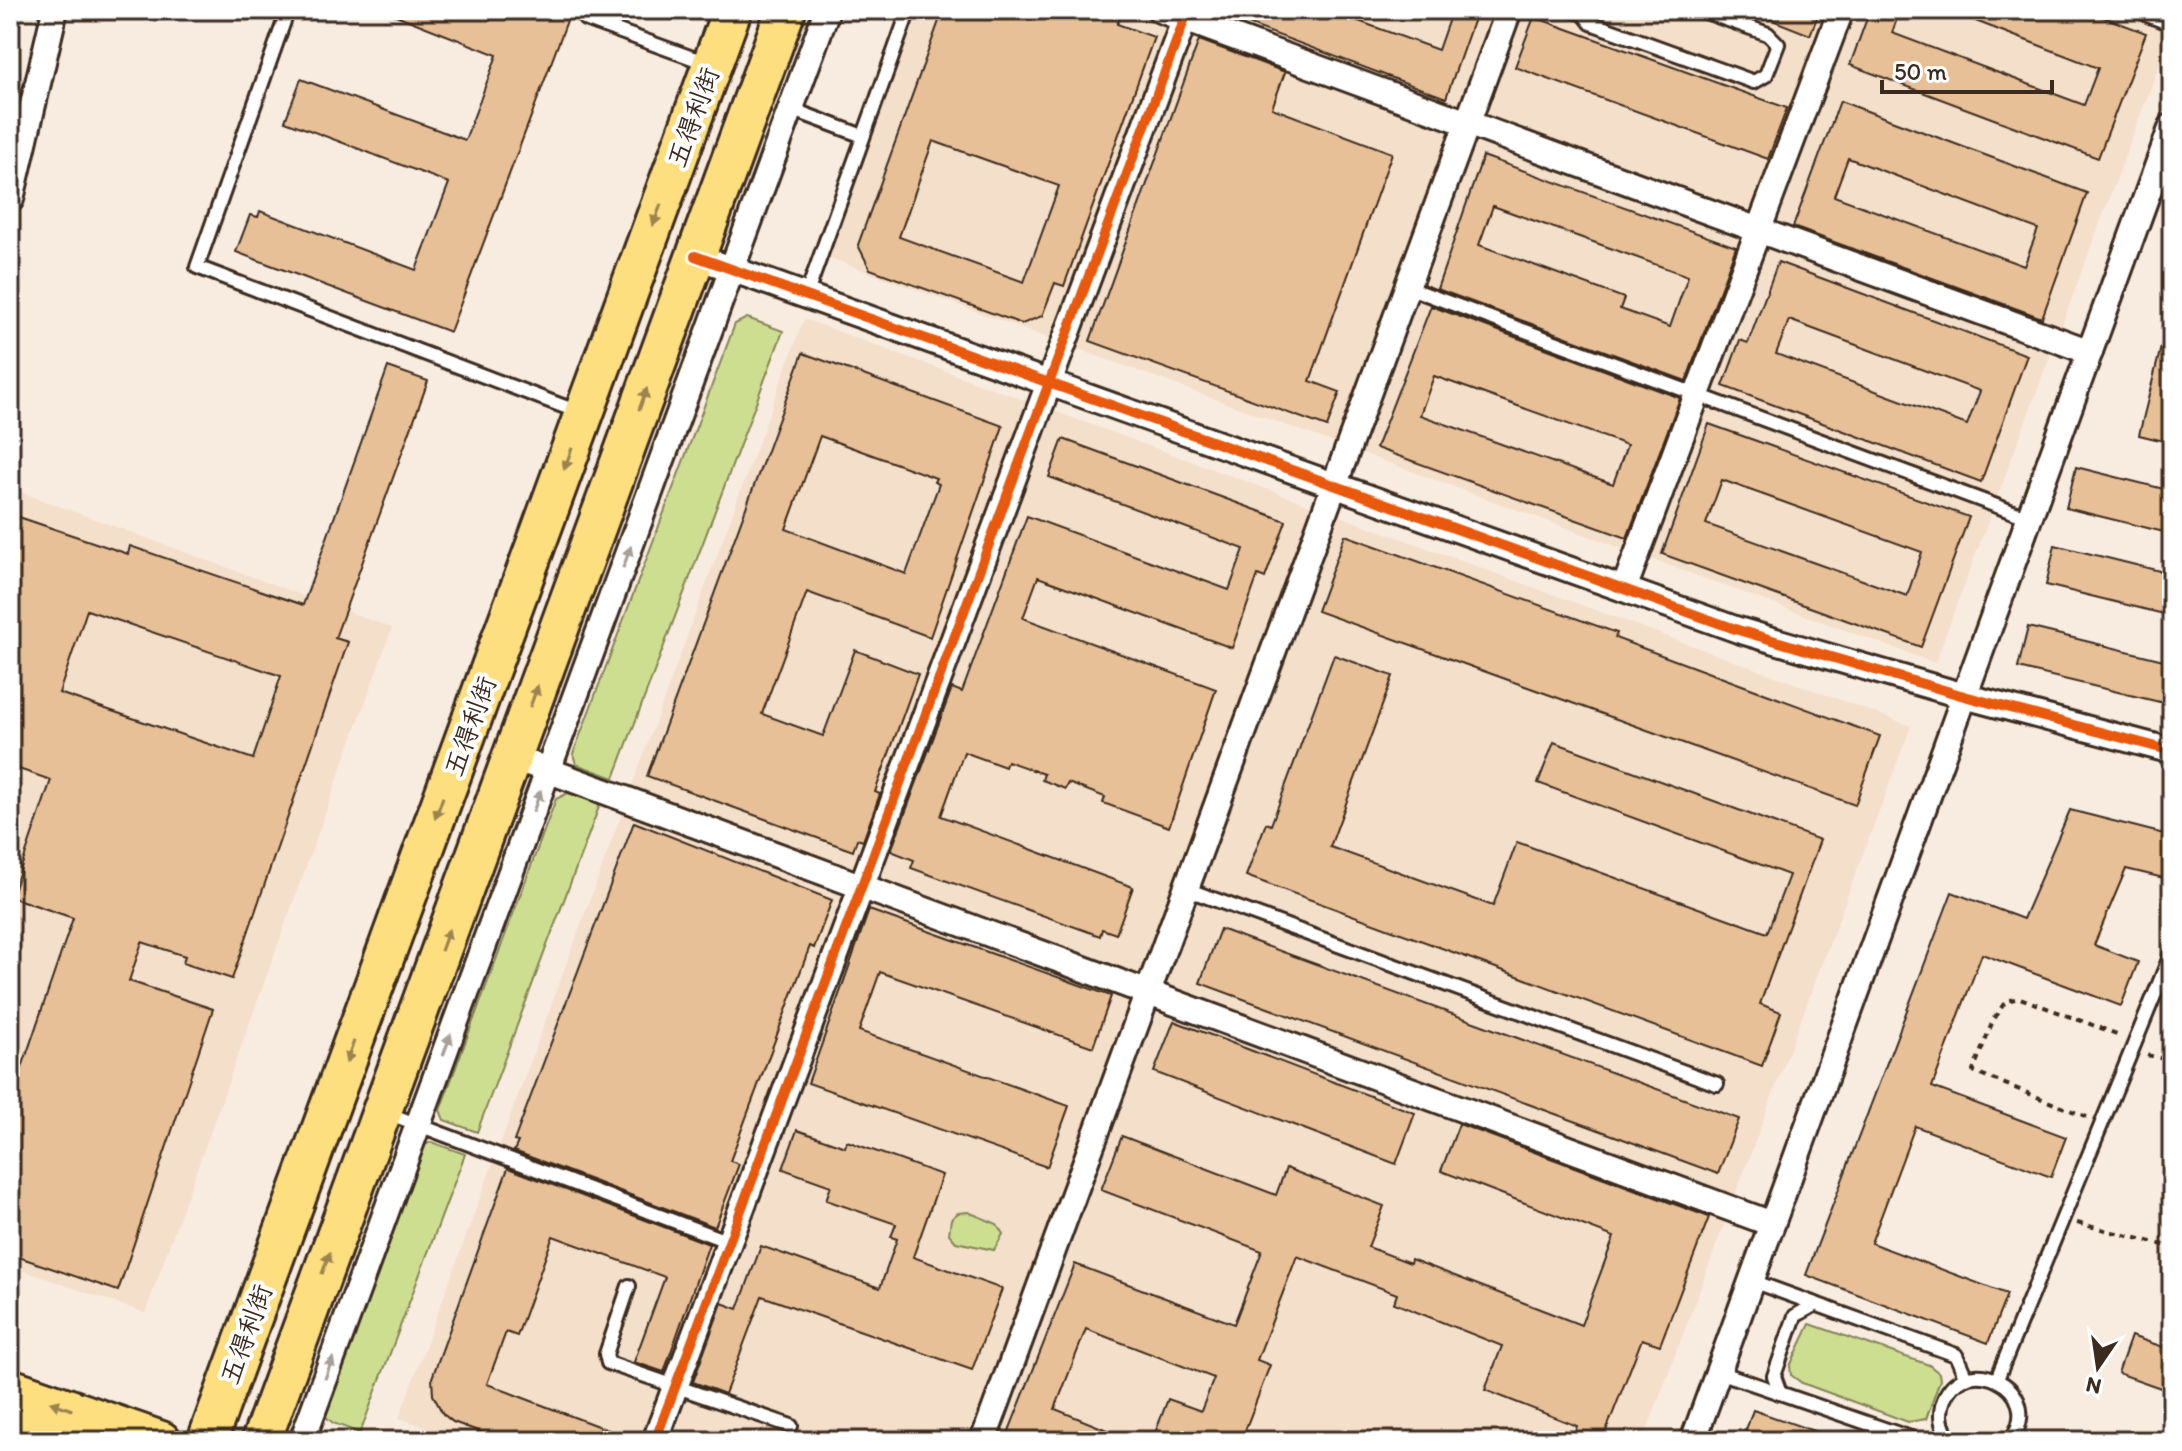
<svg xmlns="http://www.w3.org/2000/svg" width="2182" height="1451" font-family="Itim,'LXGW WenKai TC',sans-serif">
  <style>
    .built { fill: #f3dfca }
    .green { fill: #cede91; stroke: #848458; stroke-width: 2 }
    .building { fill: #e7c097; stroke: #3b2a1e; stroke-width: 2; fill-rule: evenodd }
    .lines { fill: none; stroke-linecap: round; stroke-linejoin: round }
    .lane-casing { stroke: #3b2a1e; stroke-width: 18 }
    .street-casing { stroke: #3b2a1e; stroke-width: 30 }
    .primary-casing { stroke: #3b2a1e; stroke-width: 44 }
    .path { stroke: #3b2a1e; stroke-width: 4; stroke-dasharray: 6 6; stroke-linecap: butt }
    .lane { stroke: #fff; stroke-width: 12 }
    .street { stroke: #fff; stroke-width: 24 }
    .primary { stroke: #fedf80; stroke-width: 38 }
    .cycleway-casing { stroke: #fff; stroke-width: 15 }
    .cycleway { stroke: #e8590c; stroke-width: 10 }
    .oneway { fill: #9c844f }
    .oneway2 { fill: #a79f9a }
    .labels { text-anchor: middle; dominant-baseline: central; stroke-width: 8; stroke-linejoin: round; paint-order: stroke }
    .street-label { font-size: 26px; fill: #3b2a1e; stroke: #fff }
  </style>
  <rect width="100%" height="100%" fill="#f8ece0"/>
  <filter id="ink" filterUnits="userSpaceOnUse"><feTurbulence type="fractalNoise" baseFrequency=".0125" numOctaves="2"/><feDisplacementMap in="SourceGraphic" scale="16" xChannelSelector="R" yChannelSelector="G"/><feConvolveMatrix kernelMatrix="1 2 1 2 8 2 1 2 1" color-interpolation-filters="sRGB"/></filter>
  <g filter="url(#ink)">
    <g class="built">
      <path d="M 918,10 L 2172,10 L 2172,31 L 1935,663 L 827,257 Z"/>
      <path d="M 804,319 L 1911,726 L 1643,1441 L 465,1441 L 399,1418 Z"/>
      <path d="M 10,488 L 392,628 L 145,1313 L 10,1266 Z"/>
    </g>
    <g class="green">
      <path d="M 747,318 L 783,331 L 614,778 L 576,764 L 573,754 L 735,324 Z"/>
      <path d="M 568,793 L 600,804 L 477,1132 L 444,1120 L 440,1110 L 556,799 Z"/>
      <path d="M 431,1142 L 465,1154 L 360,1433 L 333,1423 L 325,1416 L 325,1408 L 422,1146 Z"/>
      <path d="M 968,1212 L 997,1224 L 1003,1234 L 994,1250 L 956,1242 L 949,1234 L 951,1219 L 958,1213 Z"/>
      <path d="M 1810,1324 L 1929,1365 L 1939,1373 L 1940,1380 L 1926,1419 L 1908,1422 L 1802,1383 L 1791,1375 L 1790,1366 Z"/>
    </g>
    <g class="building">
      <path d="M 383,10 L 571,10 L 450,332 L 236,252 L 250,215 L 258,217 L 260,211 L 416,270 L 449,183 L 285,121 L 301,79 L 465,140 L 497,55 Z"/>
      <path d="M 943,10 L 1098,10 L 1120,18 L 1117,24 L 1154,37 L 1064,286 L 1055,283 L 1042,316 L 1022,324 L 870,269 L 858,245 ZM 933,141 L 1059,186 L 1024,282 L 899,237 Z"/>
      <path d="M 1211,10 L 1328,10 L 1438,50 L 1452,10 L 1477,10 L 1446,98 Z"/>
      <path d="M 1747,10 L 1820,10 L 1810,35 Z"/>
      <path d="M 1870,10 L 1900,10 L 1892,33 L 2084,105 L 2098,68 L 1947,10 L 2085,10 L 2146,33 L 2098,158 L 1850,65 Z"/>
      <path d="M 1534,17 L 1787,108 L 1768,159 L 1515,67 Z"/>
      <path d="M 1199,40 L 1285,72 L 1272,108 L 1392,153 L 1310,381 L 1340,392 L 1327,427 L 1090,341 Z"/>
      <path d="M 1840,101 L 2087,193 L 2042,318 L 1793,227 ZM 1848,158 L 2038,229 L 2024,266 L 1834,196 Z"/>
      <path d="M 1483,156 L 1736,247 L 1686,381 L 1437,289 ZM 1493,206 L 1688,276 L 1670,327 L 1620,309 L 1624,298 L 1479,245 Z"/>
      <path d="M 1778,262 L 2027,355 L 1981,482 L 1723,386 L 1740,340 L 1748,343 ZM 1789,320 L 1980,391 L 1967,425 L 1776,354 Z"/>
      <path d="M 1431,306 L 1680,398 L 1627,538 L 1376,448 ZM 1434,376 L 1627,445 L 1613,484 L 1420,415 Z"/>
      <path d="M 2165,331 L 2172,331 L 2172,443 L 2139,435 Z"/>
      <path d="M 803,353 L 1003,426 L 930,637 L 807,592 L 762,714 L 823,736 L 855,650 L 918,674 L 875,792 L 880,794 L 863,841 L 857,839 L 853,851 L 647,776 ZM 820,436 L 936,478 L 934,482 L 939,484 L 906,574 L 786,529 Z"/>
      <path d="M 388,367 L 428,381 L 335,638 L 348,642 L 232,979 L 183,963 L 185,956 L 142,942 L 129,981 L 213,1009 L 118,1291 L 10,1254 L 10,1103 L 73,918 L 11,897 L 51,780 L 10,766 L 10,514 L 128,554 L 130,546 L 303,605 ZM 87,610 L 281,676 L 253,759 L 59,693 Z"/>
      <path d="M 1709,424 L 1969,517 L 1921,647 L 1662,554 ZM 1722,480 L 1922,552 L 1907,596 L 1706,524 Z"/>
      <path d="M 1063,439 L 1286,521 L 1265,578 L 1258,575 L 1232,648 L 1038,577 L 1023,618 L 1216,689 L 1169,827 L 1103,803 L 1105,797 L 1068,783 L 1065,789 L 1042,780 L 1044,774 L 1007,761 L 1005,767 L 964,752 L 941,816 L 1133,887 L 1116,934 L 1102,929 L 1100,936 L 911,868 L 914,860 L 891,851 L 952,688 L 962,692 L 1027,516 L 1229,590 L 1244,549 L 1049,477 Z"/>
      <path d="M 2076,467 L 2172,491 L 2172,534 L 2066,508 Z"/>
      <path d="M 1345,535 L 1617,633 L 1615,638 L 1880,736 L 1855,805 L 1317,611 Z"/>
      <path d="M 2055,545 L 2172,574 L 2172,616 L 2046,585 Z"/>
      <path d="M 2028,627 L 2172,662 L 2172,705 L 2018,668 Z"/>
      <path d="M 1334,655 L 1393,676 L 1330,847 L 1493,906 L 1517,842 L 1767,933 L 1789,875 L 1538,783 L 1554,742 L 1820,840 L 1760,1004 L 1781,1012 L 1762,1066 L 1246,876 L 1266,823 L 1271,825 Z"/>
      <path d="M 2070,810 L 2172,836 L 2172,880 L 2126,869 L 2094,945 L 2138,962 L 2121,1006 L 1982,954 L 1932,1087 L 2066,1137 L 2051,1177 L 1915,1126 L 1871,1243 L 2007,1294 L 1988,1343 L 1806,1275 L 1952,892 L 2023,919 Z"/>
      <path d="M 634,822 L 832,900 L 814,948 L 810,946 L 730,1161 L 739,1164 L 715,1227 L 514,1151 L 518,1142 L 514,1141 Z"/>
      <path d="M 869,910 L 1111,996 L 1093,1047 L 880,972 L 859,1031 L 1069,1106 L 1047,1167 L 808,1083 Z"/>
      <path d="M 1220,929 L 1739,1119 L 1718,1174 L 1200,983 Z"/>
      <path d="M 1174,1021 L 1415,1113 L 1396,1164 L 1154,1072 Z"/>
      <path d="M 1459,1124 L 1709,1217 L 1660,1345 L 1642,1339 L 1602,1441 L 1571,1441 L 1577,1426 L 1485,1390 L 1502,1346 L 1394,1303 L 1397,1294 L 1297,1256 L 1257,1360 L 1270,1365 L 1241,1441 L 1152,1441 L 1168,1399 L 1201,1411 L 1214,1378 L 1086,1329 L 1055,1409 L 1134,1441 L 1005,1441 L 1075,1264 L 1234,1324 L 1262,1251 L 1101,1190 L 1122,1136 L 1276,1195 L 1286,1168 L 1384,1206 L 1368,1247 L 1410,1263 L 1411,1259 L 1581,1325 L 1614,1237 L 1441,1171 Z"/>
      <path d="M 797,1130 L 845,1147 L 847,1141 L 942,1175 L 913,1257 L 1002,1289 L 972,1370 L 762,1296 L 725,1394 L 693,1382 L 722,1303 L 738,1309 L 761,1246 L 880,1288 L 897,1239 L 891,1237 L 896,1224 L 826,1200 L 831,1186 L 783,1169 Z"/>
      <path d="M 508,1168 L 709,1244 L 664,1372 L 634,1362 L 665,1277 L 553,1236 L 517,1336 L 506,1332 L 487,1384 L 637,1441 L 506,1441 L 453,1422 L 443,1414 L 433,1395 L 432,1378 Z"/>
      <path d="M 2131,1336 L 2172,1350 L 2172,1392 L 2118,1373 Z"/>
      <path d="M 1753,1410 L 1834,1438 L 1834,1441 L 1742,1441 Z"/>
    </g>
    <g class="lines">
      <g class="lane-casing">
        <g id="lane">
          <path d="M 288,10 L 197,267 L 581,413"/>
          <path d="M 1572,10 L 1584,14 L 1591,23 L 1754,82 L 1766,75 L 1778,44 L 1768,34 L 1700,10"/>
          <path d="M 585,19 L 709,64"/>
          <path d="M 791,109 L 863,136"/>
          <path d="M 1407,287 L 2029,518"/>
          <path d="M 806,296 L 909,10"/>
          <path d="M 1186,889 L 1717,1084"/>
          <path d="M 387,1113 L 729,1242"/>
          <path d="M 1752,1281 L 1956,1355 L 1966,1378"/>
          <path d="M 629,1286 L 606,1354 L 608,1363 L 791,1426"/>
          <path d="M 1719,1372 L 1919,1441"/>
          <path d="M 1997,1379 L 2172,952"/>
          <path d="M 1780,1393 L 1774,1376 L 1795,1316 L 1816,1304"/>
          <path d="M 1932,1441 L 1949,1438"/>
          <path d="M 1952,1441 C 1943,1431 1939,1419 1942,1406 C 1957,1345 2051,1387 2010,1441"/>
        </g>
      </g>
      <g class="street-casing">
        <g id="street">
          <path d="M 1160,10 L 2090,352"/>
          <path d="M 2151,10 L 2172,18"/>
          <path d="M 11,199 L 55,10"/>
          <path d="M 695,256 L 1738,630 L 1964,696 L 2172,751"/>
          <path d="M 1624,589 L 1841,10"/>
          <path d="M 512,757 L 1772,1224"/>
          <path d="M 302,1441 L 827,10"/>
          <path d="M 655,1441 L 1188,10"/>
          <path d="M 983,1441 L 1509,10"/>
          <path d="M 1693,1441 L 2172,126"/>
        </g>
      </g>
      <g class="primary-casing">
        <g id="primary">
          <path d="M 10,1388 L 161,1441"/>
          <path d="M 10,1417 L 78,1441"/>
          <path d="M 207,1441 L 732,10"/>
          <path d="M 261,1441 L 786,10"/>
        </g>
      </g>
      <g class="path">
        <path d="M 2147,1055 L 2172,1061"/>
        <path d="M 2087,1117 L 1973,1071 L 1994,1018 L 2006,1001 L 2020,998 L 2122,1036"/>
        <path d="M 2077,1223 L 2172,1247"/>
      </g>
      <use href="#lane" class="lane"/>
      <use href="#street" class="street"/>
      <use href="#primary" class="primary"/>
      <g class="cycleway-casing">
        <g id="cycleway">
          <path d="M 695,256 L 1738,630 L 1964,696 L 2172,751"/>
          <path d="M 655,1441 L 1188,10"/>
        </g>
      </g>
      <use href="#cycleway" class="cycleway"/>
    </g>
    <defs><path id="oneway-solid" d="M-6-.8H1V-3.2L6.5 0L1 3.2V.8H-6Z" transform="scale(2)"/></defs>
    <g class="oneway">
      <use href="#oneway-solid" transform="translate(657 215) rotate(110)"/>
      <use href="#oneway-solid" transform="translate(643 399) rotate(-70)"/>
      <use href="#oneway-solid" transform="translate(568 459) rotate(110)"/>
      <use href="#oneway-solid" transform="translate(534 696) rotate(-70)"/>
      <use href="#oneway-solid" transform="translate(439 808) rotate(110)"/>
      <use href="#oneway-solid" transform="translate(445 940) rotate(-70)"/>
      <use href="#oneway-solid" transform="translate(350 1052) rotate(110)"/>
      <use href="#oneway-solid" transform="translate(326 1263) rotate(-70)"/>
      <use href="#oneway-solid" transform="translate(61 1406) rotate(-161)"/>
    </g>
    <g class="oneway2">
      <use href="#oneway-solid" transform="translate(627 557) rotate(-70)"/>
      <use href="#oneway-solid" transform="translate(537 801) rotate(-70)"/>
      <use href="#oneway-solid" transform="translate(447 1045) rotate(-70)"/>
      <use href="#oneway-solid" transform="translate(329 1368) rotate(-70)"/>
    </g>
  </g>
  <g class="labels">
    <g class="street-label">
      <text transform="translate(693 117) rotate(-70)">五得利街</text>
      <text transform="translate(470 726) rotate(-70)">五得利街</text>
      <text transform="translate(246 1334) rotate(-70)">五得利街</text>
    </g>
  </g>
  <rect width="2182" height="1451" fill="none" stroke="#fff" stroke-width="40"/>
  <rect x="20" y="20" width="2142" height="1411" fill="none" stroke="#3b2a1e" stroke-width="3" filter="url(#ink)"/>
  <g transform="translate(2098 1367) rotate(193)" stroke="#ffffff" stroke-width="6" paint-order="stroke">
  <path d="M0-6L14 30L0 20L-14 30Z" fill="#3b2a1e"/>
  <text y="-12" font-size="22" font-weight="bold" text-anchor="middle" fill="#3b2a1e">N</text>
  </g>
  <path d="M1882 80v12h170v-12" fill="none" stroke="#3b2a1e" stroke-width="4"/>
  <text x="1894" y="80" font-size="24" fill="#3b2a1e" stroke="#ffffff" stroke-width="6" paint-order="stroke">50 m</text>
</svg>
